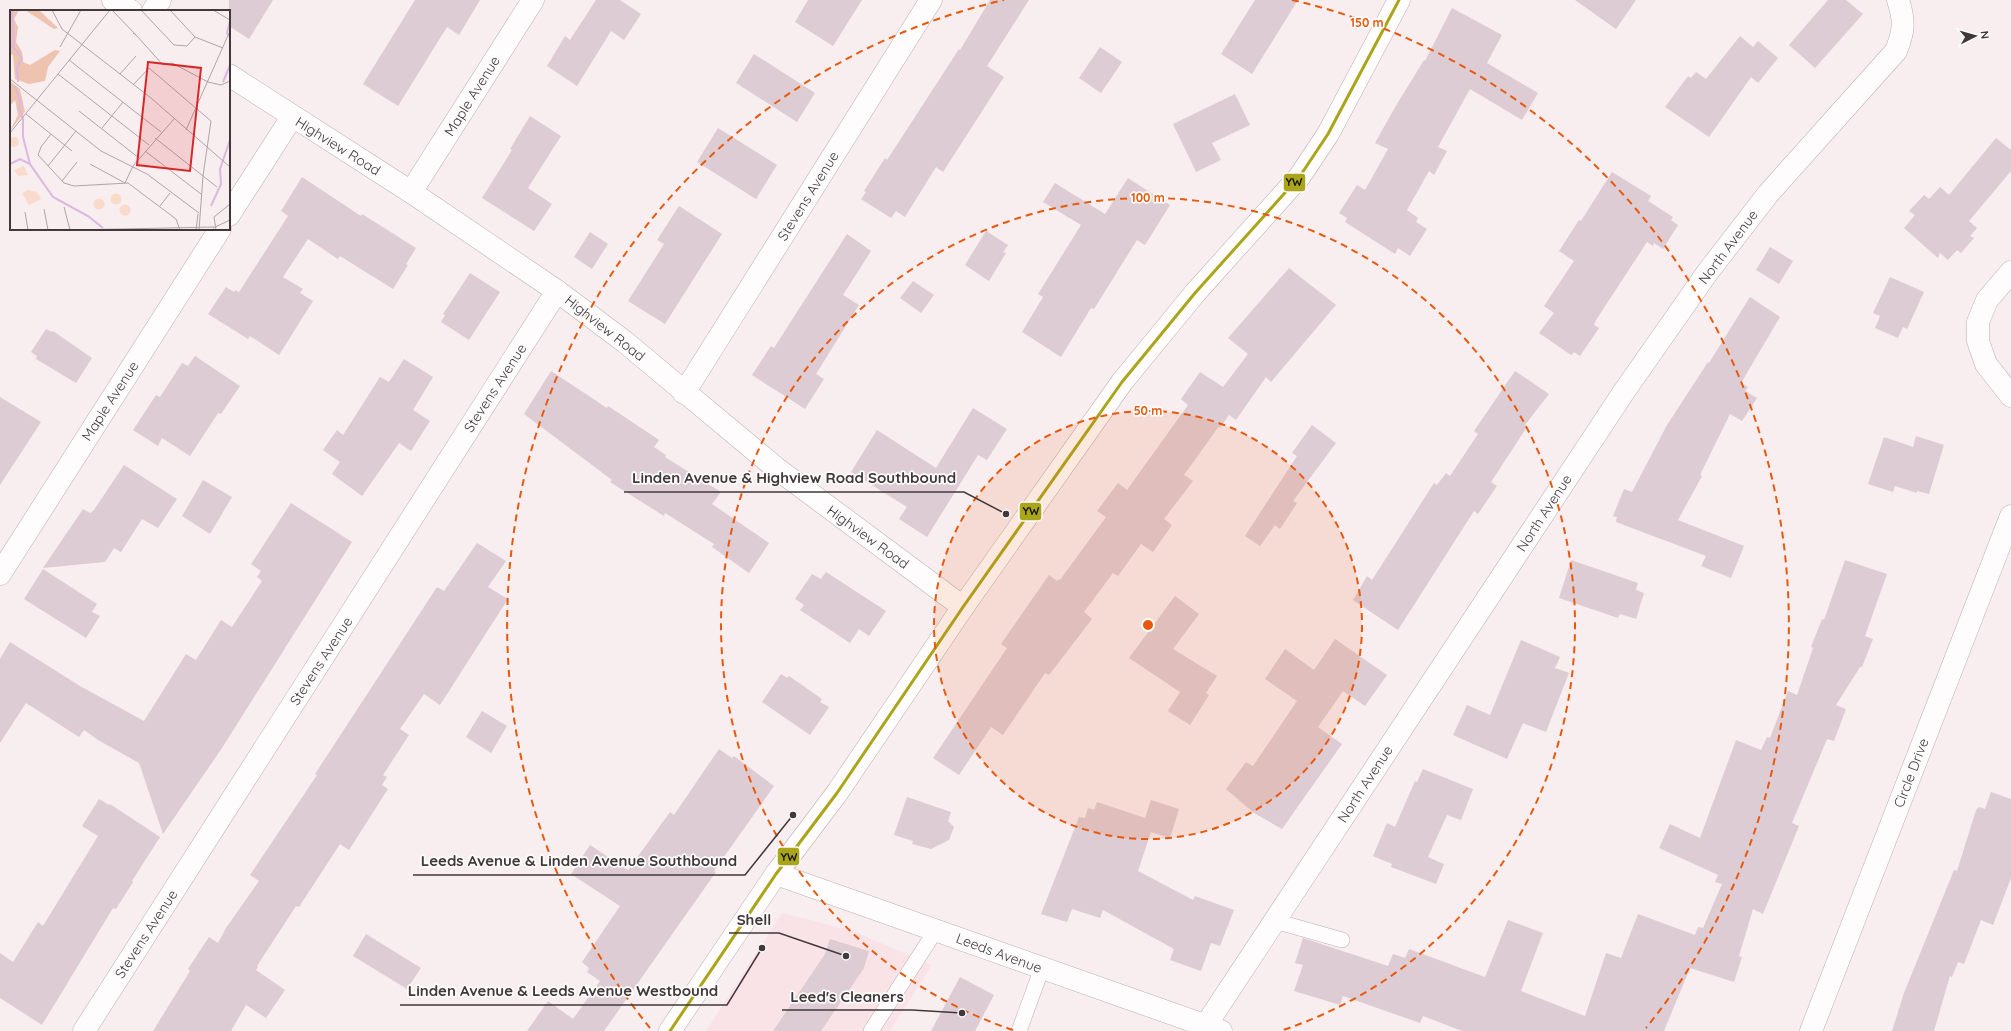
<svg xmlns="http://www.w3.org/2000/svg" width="2011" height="1031" font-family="Quicksand,sans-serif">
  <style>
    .built { fill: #fae3e7 }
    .building { fill: #deccd4 }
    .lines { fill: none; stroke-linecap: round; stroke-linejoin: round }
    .service-casing { stroke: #b9b0b1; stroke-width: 16 }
    .minor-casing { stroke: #b9b0b1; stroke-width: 23 }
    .tertiary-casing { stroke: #b9b0b1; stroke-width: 23 }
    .service { stroke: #fefcfd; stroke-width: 15 }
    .minor { stroke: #fefcfd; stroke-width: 22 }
    .tertiary { stroke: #fefcfd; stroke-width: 22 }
    .bus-1-casing { stroke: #fcfcfc; stroke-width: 6 }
    .bus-1 { stroke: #aaa51a; stroke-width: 3 }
    .ring { fill: none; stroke: #e8590c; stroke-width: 2; stroke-dasharray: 7 5 }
    .labels { text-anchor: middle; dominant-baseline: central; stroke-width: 3.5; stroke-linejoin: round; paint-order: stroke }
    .street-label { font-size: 14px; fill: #42383a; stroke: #fcfcfc }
    .inset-river { fill: none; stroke: #dcb8e0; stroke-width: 2 }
    .inset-road { fill: none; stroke: #afa5a7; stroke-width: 1 }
    .view { fill: #d62828; fill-opacity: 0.15; stroke: #d62828; stroke-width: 2 }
    .inset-edge { fill: none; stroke: #42383a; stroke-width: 2 }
    .centre { fill: #e8590c; stroke: #fcfcfc; stroke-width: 2 }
    .ring-label { font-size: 12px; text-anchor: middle; font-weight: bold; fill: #e8590c; stroke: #fcfcfc; stroke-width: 3.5; stroke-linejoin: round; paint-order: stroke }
    .leader { fill: none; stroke: #42383a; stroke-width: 1.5 }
    .callout-dot { fill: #42383a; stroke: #fcfcfc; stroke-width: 1.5 }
    .callout-label { font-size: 15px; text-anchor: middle; font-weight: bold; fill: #42383a; stroke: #fcfcfc; stroke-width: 3.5; stroke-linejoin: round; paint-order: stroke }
    .line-badge { stroke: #fcfcfc; stroke-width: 1.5 }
    .pale-badge-label { font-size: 11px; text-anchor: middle; font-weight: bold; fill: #111 }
  </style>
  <rect width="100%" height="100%" fill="#f8edef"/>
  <path class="built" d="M 782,913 L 853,931 L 932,965 L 890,1031 L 706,1031 Z"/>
  <g class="building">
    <path d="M 229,0 L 273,0 L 249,39 L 229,26 Z"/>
    <path d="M 415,0 L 480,0 L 459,35 L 447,27 L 398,106 L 363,84 Z"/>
    <path d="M 596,0 L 620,0 L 641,14 L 624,40 L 611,31 L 577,86 L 547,66 L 565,36 L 570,40 Z"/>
    <path d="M 808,0 L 862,0 L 833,46 L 795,22 Z"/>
    <path d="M 990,0 L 1029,0 L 987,66 L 1004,77 L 943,172 L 936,167 L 905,217 L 896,211 L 891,218 L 861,199 L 866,192 L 864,191 L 885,158 L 887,160 L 959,49 L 960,50 Z"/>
    <path d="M 1255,0 L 1298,0 L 1252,74 L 1221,54 Z"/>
    <path d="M 1575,0 L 1636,0 L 1616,29 Z"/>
    <path d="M 1828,0 L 1846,0 L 1863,14 L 1815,68 L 1789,45 Z"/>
    <path d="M 1452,8 L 1502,35 L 1487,63 L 1538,93 L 1522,120 L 1470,89 L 1438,147 L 1447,151 L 1434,175 L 1429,171 L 1407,210 L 1418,218 L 1416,222 L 1427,229 L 1410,256 L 1398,248 L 1395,254 L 1345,222 L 1347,218 L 1339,213 L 1357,185 L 1365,190 L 1388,149 L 1375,143 L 1394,109 L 1424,60 L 1425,61 Z"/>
    <path d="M 1740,36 L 1753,47 L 1758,41 L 1778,58 L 1758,83 L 1751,77 L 1709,137 L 1665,107 L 1688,76 L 1691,78 L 1696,72 L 1706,79 Z"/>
    <path d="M 1100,47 L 1122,62 L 1101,93 L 1079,78 Z"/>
    <path d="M 754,54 L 815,93 L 797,122 L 736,83 Z"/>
    <path d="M 1235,94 L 1250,125 L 1212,143 L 1221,160 L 1196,172 L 1173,124 Z"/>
    <path d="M 530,116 L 561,136 L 528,188 L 552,204 L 534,231 L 482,198 L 512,150 L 510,149 Z"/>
    <path d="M 718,128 L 777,165 L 756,199 L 697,162 Z"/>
    <path d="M 1996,138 L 2011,150 L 2011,171 L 1969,221 L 1977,228 L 1970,236 L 1974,238 L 1961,253 L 1957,250 L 1948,260 L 1940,253 L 1938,258 L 1904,228 L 1915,215 L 1909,211 L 1924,195 L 1929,199 L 1940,187 L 1949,195 Z"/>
    <path d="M 1612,172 L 1651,196 L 1648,201 L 1673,217 L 1671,220 L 1678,225 L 1663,249 L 1654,243 L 1653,246 L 1647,242 L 1596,320 L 1594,325 L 1599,328 L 1580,356 L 1574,352 L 1571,355 L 1539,333 L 1554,313 L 1544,306 L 1574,261 L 1559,251 L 1579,220 L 1581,221 Z"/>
    <path d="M 302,177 L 361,216 L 362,214 L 416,248 L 406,264 L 408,265 L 393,289 L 340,256 L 338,259 L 308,239 L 283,277 L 303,289 L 300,293 L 313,301 L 279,355 L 250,336 L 248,339 L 208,314 L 226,287 L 234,292 L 235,290 L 239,292 L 288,216 L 281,211 Z"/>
    <path d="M 1128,178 L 1170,205 L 1145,245 L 1137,240 L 1094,309 L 1091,308 L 1061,357 L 1022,332 L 1043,297 L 1038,294 L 1081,225 L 1043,202 L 1055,183 L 1105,214 Z"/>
    <path d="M 679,206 L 722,234 L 665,324 L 628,301 L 664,244 L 657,240 Z"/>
    <path d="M 986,231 L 1008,245 L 1003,252 L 1006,253 L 989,281 L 965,265 Z"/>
    <path d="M 590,232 L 608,244 L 592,269 L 574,257 Z"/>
    <path d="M 847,234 L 871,251 L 843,295 L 859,305 L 816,374 L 824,379 L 805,409 L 752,375 L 771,346 L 774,348 Z"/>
    <path d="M 1770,247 L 1793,261 L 1779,284 L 1756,270 Z"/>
    <path d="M 1289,268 L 1336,305 L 1271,382 L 1266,377 L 1236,420 L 1229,415 L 1220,428 L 1219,426 L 1184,475 L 1193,481 L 1164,519 L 1172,525 L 1153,552 L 1141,544 L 1118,576 L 1113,573 L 1084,612 L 1092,619 L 1049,675 L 1045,673 L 1003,735 L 991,727 L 959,775 L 933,758 L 1007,648 L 1001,644 L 1049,575 L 1057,581 L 1059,579 L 1060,580 L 1106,517 L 1097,511 L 1118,483 L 1127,490 L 1188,405 L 1181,399 L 1200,372 L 1223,387 L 1248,354 L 1228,338 Z"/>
    <path d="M 470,273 L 500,292 L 469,340 L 441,322 L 445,315 L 443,314 Z"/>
    <path d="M 1890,277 L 1924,292 L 1907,329 L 1903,327 L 1898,338 L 1875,328 L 1880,316 L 1873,313 Z"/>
    <path d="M 913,281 L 934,295 L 921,313 L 900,298 Z"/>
    <path d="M 1750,297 L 1780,317 L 1741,383 L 1748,387 L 1745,391 L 1757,398 L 1742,421 L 1730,414 L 1700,475 L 1702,476 L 1678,520 L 1744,546 L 1731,578 L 1701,566 L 1706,556 L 1616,522 L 1617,517 L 1613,516 L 1624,489 L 1632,492 L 1667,425 L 1708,362 L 1709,363 Z"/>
    <path d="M 46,329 L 52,332 L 53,331 L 92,358 L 76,383 L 36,359 L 37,356 L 31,352 Z"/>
    <path d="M 195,356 L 240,386 L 221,414 L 218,413 L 190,456 L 162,438 L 158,446 L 133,430 L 156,395 L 160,397 L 182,363 L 188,366 Z"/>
    <path d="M 404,359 L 433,377 L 413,410 L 430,421 L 411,451 L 399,443 L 362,496 L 332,474 L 340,462 L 323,450 L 337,430 L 343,435 L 380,377 L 389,382 Z"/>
    <path d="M 551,371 L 607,408 L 608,406 L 659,440 L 654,447 L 666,455 L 665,457 L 721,492 L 712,504 L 769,543 L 749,573 L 712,547 L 714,544 L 665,513 L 664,516 L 610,482 L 612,480 L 524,414 Z"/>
    <path d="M 1515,371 L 1549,394 L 1525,425 L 1527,427 L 1491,482 L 1497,486 L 1478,514 L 1474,511 L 1398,630 L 1353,600 L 1367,576 L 1372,580 L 1434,483 L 1437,485 L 1446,473 L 1450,476 L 1478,434 L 1474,431 Z"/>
    <path d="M 0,397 L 41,422 L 0,485 Z"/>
    <path d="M 973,408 L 1007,429 L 987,460 L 978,455 L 927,537 L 899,519 L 907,507 L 851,472 L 877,430 L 936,468 Z"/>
    <path d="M 1312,425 L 1336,443 L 1293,501 L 1297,503 L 1280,529 L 1275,525 L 1260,546 L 1245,536 L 1297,456 L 1292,453 Z"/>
    <path d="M 1916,436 L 1944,445 L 1929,494 L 1917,491 L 1917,493 L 1895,486 L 1893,492 L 1868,484 L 1884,437 L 1913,447 Z"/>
    <path d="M 124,465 L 177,499 L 158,528 L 142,519 L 121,552 L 114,548 L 105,562 L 43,568 L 83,509 L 90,513 L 94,510 Z"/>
    <path d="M 203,480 L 232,497 L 210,534 L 182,516 Z"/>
    <path d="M 291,503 L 352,542 L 222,748 L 163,834 L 139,763 L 98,740 L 84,730 L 79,737 L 26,703 L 0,743 L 0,659 L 10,642 L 80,686 L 144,721 L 186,654 L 196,660 L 221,620 L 232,627 L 262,581 L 257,577 L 261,571 L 251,564 Z"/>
    <path d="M 477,543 L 506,561 L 488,587 L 508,599 L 440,705 L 424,694 L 400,729 L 409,735 L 383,775 L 387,777 L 382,785 L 388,789 L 349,850 L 340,844 L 299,907 L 296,906 L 257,966 L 258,967 L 256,970 L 285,990 L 266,1018 L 246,1005 L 231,1031 L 153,1031 L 190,971 L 188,969 L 209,937 L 218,943 L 226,928 L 259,881 L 250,875 L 317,775 L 315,774 L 437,587 L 444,591 Z"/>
    <path d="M 1571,560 L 1638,583 L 1636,590 L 1644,593 L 1636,619 L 1620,614 L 1618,618 L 1559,598 Z"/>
    <path d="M 1845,560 L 1887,574 L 1865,636 L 1873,639 L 1862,667 L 1860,667 L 1836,705 L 1846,709 L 1834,741 L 1827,739 L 1792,823 L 1799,826 L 1763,914 L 1753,909 L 1739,956 L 1742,957 L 1734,982 L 1690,968 L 1664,1031 L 1462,1031 L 1423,1016 L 1420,1023 L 1343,996 L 1340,1005 L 1294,991 L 1303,965 L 1295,963 L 1303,938 L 1388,966 L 1393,954 L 1405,958 L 1409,949 L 1485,977 L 1508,920 L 1543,933 L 1521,991 L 1585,1016 L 1606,953 L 1621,958 L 1638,914 L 1695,935 L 1698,927 L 1703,928 L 1722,884 L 1715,882 L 1718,875 L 1659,848 L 1670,824 L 1700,838 L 1736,740 L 1761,750 L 1767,737 L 1770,738 L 1788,691 L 1797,695 L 1813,648 L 1811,647 L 1822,619 L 1824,620 Z"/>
    <path d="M 43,569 L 97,604 L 92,612 L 100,616 L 86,638 L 24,599 Z"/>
    <path d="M 826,572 L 886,611 L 869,636 L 859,629 L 850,643 L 800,610 L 804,605 L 795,599 L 812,574 L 821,579 Z"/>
    <path d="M 1175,596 L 1199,614 L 1173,649 L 1217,676 L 1206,693 L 1209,695 L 1190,725 L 1168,711 L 1180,692 L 1129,658 Z"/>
    <path d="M 1335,639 L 1387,675 L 1365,706 L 1343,691 L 1318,727 L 1342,744 L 1282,829 L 1254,813 L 1226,789 L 1246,762 L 1253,766 L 1297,701 L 1265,679 L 1285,649 L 1314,670 Z"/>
    <path d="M 1521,640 L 1560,657 L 1555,668 L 1569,673 L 1546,732 L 1523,723 L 1507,759 L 1453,735 L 1467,705 L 1490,715 Z"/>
    <path d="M 781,674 L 787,678 L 789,676 L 822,699 L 820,702 L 829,707 L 810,735 L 762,702 Z"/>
    <path d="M 482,711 L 507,726 L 491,753 L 466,737 Z"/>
    <path d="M 719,749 L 732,758 L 734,756 L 774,786 L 714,871 L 716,872 L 604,1031 L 527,1031 L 548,1001 L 573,1019 L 600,981 L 587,972 L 589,968 L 582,962 L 620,906 L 571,874 L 590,845 L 628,870 L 670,812 L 674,815 Z"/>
    <path d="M 1423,769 L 1473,789 L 1461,820 L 1447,815 L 1428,857 L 1444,864 L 1436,884 L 1391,867 L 1392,864 L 1373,856 L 1387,823 L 1395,827 L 1415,781 L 1417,782 Z"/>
    <path d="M 1991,792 L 2011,799 L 2011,878 L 1993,925 L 1981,920 L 1964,964 L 1958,962 L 1952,977 L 1950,976 L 1934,1031 L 1892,1031 L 1904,993 L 1954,870 L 1957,871 L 1976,810 L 1979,807 L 1985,809 Z"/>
    <path d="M 907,797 L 951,812 L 948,821 L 954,827 L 949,840 L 931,849 L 912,844 L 913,841 L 894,835 Z"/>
    <path d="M 99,799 L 109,805 L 110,804 L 160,837 L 132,881 L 133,882 L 116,909 L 113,908 L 42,1025 L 0,998 L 0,953 L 13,962 L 38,922 L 43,926 L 98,836 L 82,826 Z"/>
    <path d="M 1151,800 L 1179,809 L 1170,838 L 1151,832 L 1138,871 L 1193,900 L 1195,896 L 1234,910 L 1220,946 L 1211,943 L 1201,971 L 1170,960 L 1174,949 L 1103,910 L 1100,918 L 1072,909 L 1067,922 L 1041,914 L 1079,817 L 1085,818 L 1088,808 L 1094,810 L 1097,802 L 1145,818 Z"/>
    <path d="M 366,934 L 421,968 L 407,989 L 353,956 Z"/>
    <path d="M 830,939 L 869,951 L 864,968 L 821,1031 L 773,1031 L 825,954 Z"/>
    <path d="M 960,977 L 994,995 L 975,1031 L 931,1031 Z"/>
  </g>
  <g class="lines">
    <g class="service-casing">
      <g id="service">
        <path d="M 1275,921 L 1342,940"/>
        <path d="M 871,1031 L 936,930"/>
        <path d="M 1019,1031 L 1042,968"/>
      </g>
    </g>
    <g class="minor-casing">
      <g id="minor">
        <path d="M 113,0 L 131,11"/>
        <path d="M 153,11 L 160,0"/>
        <path d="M 229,75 L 411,192 L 557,291 L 625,342 L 776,468 L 963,607"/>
        <path d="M 411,192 L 533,0"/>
        <path d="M 229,215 L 292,117"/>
        <path d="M 2011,272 L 1987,300 L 1978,322 L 1978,341 L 1986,364 L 2011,396"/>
        <path d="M 684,393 L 931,0"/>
        <path d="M 0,574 L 220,229"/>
        <path d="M 84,1031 L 557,291"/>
        <path d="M 1202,1031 L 1623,393 L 1707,273 L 1768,194 L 1896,51 C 1904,31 1905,21 1898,0"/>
        <path d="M 1811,1031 L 2011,516"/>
      </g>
    </g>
    <g class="tertiary-casing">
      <g id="tertiary">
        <path d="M 776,874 L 1221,1031"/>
        <path d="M 670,1031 L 776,874 L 837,793 L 963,607 L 1122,382 L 1195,293 L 1300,176 L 1328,134 L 1399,0"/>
      </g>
    </g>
    <use href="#service" class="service"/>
    <use href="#minor" class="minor"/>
    <use href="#tertiary" class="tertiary"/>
    <g class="bus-1-casing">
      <path id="bus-1" d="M 670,1031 L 776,874 L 837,793 L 963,607 L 1122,382 L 1195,293 L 1300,176 L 1328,134 L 1399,0"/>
    </g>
    <use href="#bus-1" class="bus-1"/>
  </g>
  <circle cx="1148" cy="625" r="214" fill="#e8590c" fill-opacity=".12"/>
  <g class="ring">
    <circle cx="1148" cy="625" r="214"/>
    <path d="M1013 1030A427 427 0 1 1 1283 1030"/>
    <path d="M650 1028A641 641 0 0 1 1004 0M1292 0A641 641 0 0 1 1646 1028"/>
  </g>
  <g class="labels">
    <g class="street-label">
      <text transform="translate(472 96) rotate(-58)">Maple Avenue</text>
      <text transform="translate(338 146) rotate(32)">Highview Road</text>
      <text transform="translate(808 196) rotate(-58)">Stevens Avenue</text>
      <text transform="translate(1728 247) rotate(-53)">North Avenue</text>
      <text transform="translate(605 328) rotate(38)">Highview Road</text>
      <text transform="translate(495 388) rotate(-57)">Stevens Avenue</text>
      <text transform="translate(110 401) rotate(-57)">Maple Avenue</text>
      <text transform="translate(1544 513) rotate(-57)">North Avenue</text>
      <text transform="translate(868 537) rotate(36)">Highview Road</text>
      <text transform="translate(321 661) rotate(-57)">Stevens Avenue</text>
      <text transform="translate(1911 773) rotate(-69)">Circle Drive</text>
      <text transform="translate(1365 784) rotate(-57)">North Avenue</text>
      <text transform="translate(146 934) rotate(-57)">Stevens Avenue</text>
      <text transform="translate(999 953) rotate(20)">Leeds Avenue</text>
    </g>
  </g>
  <g transform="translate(10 10)">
    <rect width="220" height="220" fill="#f8edef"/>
    <path d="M 0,0 L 9,0 L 4,9 L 8,17 L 6,32 L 12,42 L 13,52 L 20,55 L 45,40 L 50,41 L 38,57 L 35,71 L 19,74 L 5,69 L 3,45 L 0,44 ZM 15,0 L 29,0 L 48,18 L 44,19 ZM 1,72 L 10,79 L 15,102 L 0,121 L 8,105 L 5,90 L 0,96 Z" fill="#eec4b0"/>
    <path d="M-1 132a5 5 0 1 1 10 0a5 5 0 1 1-10 0ZM 14,156 L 18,165 L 8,166 L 4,160 ZM 18,180 L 27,182 L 31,189 L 19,195 L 12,183 ZM100.5 189a5.5 5.5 0 1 1 11 0a5.5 5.5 0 1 1-11 0ZM83.5 194a5.5 5.5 0 1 1 11 0a5.5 5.5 0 1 1-11 0ZM109.5 200a5.5 5.5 0 1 1 11 0a5.5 5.5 0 1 1-11 0Z" fill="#fadacb"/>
    <path class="inset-river" d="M 2,0 L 4,35M 220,11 L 217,23 L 220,27M 0,33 L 12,48 L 7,58 L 8,72M 213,72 L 220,55M 5,76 L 11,93 L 9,98 L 13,109 L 13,127 L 20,154 L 43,187 L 78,206 L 93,218M 0,154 L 10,149 L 20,154M 201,196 L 211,174 L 210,159 L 220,130"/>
    <path class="inset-road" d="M 42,0 L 52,19 L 141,88 L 220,157M 102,0 L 126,25 L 123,23M 131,0 L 164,35 L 177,36 L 185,27M 160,0 L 185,27 L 213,38M 203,0 L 220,10M 126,25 L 153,55 L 162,53 L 198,72M 50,37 L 71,0M 59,50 L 151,122M 48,64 L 139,135M 110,64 L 126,46M 0,69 L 91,141 L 137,164 L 189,203M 198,72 L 211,75 L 220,71M 123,75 L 139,58 L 201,111 L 193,166 L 189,220M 69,101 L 129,148M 16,104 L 62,141M 92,118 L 113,92M 176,120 L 220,21M 0,123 L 100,0M 41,124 L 31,137 L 28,145 L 54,173 L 64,176 L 118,173 L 166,209 L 170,220M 145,128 L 207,177M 135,141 L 191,184M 80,154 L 115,173 L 123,156 L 164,109M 38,156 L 66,121M 52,171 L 67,152M 150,196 L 160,183M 54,197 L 60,220M 34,199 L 38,220M 15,202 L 18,220M 203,218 L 220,210M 63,220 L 204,217M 186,220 L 188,204M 206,220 L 204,207 L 220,194"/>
    <path class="view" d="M 138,52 L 191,58 L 180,161 L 127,155 Z"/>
    <rect width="220" height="220" class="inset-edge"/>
  </g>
  <circle cx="1148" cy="625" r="6" class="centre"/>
  <g class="ring-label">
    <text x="1367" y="27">150 m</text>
    <text x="1148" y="202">100 m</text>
    <text x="1148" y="415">50 m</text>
  </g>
  <path class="leader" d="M1006 514L964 492H624M793 815L745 875H413M846 956L779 933H729M762 948L727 1005H400M962 1013L912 1010H782"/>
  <g class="callout-dot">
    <circle cx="1006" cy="514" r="4"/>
    <circle cx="793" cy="815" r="4"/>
    <circle cx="846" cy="956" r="4"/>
    <circle cx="762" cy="948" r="4"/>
    <circle cx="962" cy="1013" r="4"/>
  </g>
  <g class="callout-label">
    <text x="794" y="483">Linden Avenue &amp; Highview Road Southbound</text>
    <text x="579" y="866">Leeds Avenue &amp; Linden Avenue Southbound</text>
    <text x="754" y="925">Shell</text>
    <text x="563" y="996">Linden Avenue &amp; Leeds Avenue Westbound</text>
    <text x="847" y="1002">Leed's Cleaners</text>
  </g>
  <g class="line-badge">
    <rect x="1283" y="173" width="23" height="19" rx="4" fill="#aaa51a"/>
    <rect x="1019" y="502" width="23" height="19" rx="4" fill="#aaa51a"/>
    <rect x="777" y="847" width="23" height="19" rx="4" fill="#aaa51a"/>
  </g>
  <g class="pale-badge-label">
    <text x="1294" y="186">YW</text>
    <text x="1031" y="515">YW</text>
    <text x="789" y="861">YW</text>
  </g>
  <g transform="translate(1975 36) rotate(84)" stroke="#fcfcfc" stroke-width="3" paint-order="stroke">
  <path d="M0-3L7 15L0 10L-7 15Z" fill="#42383a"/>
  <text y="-6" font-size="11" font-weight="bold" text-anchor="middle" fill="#42383a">N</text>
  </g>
</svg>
